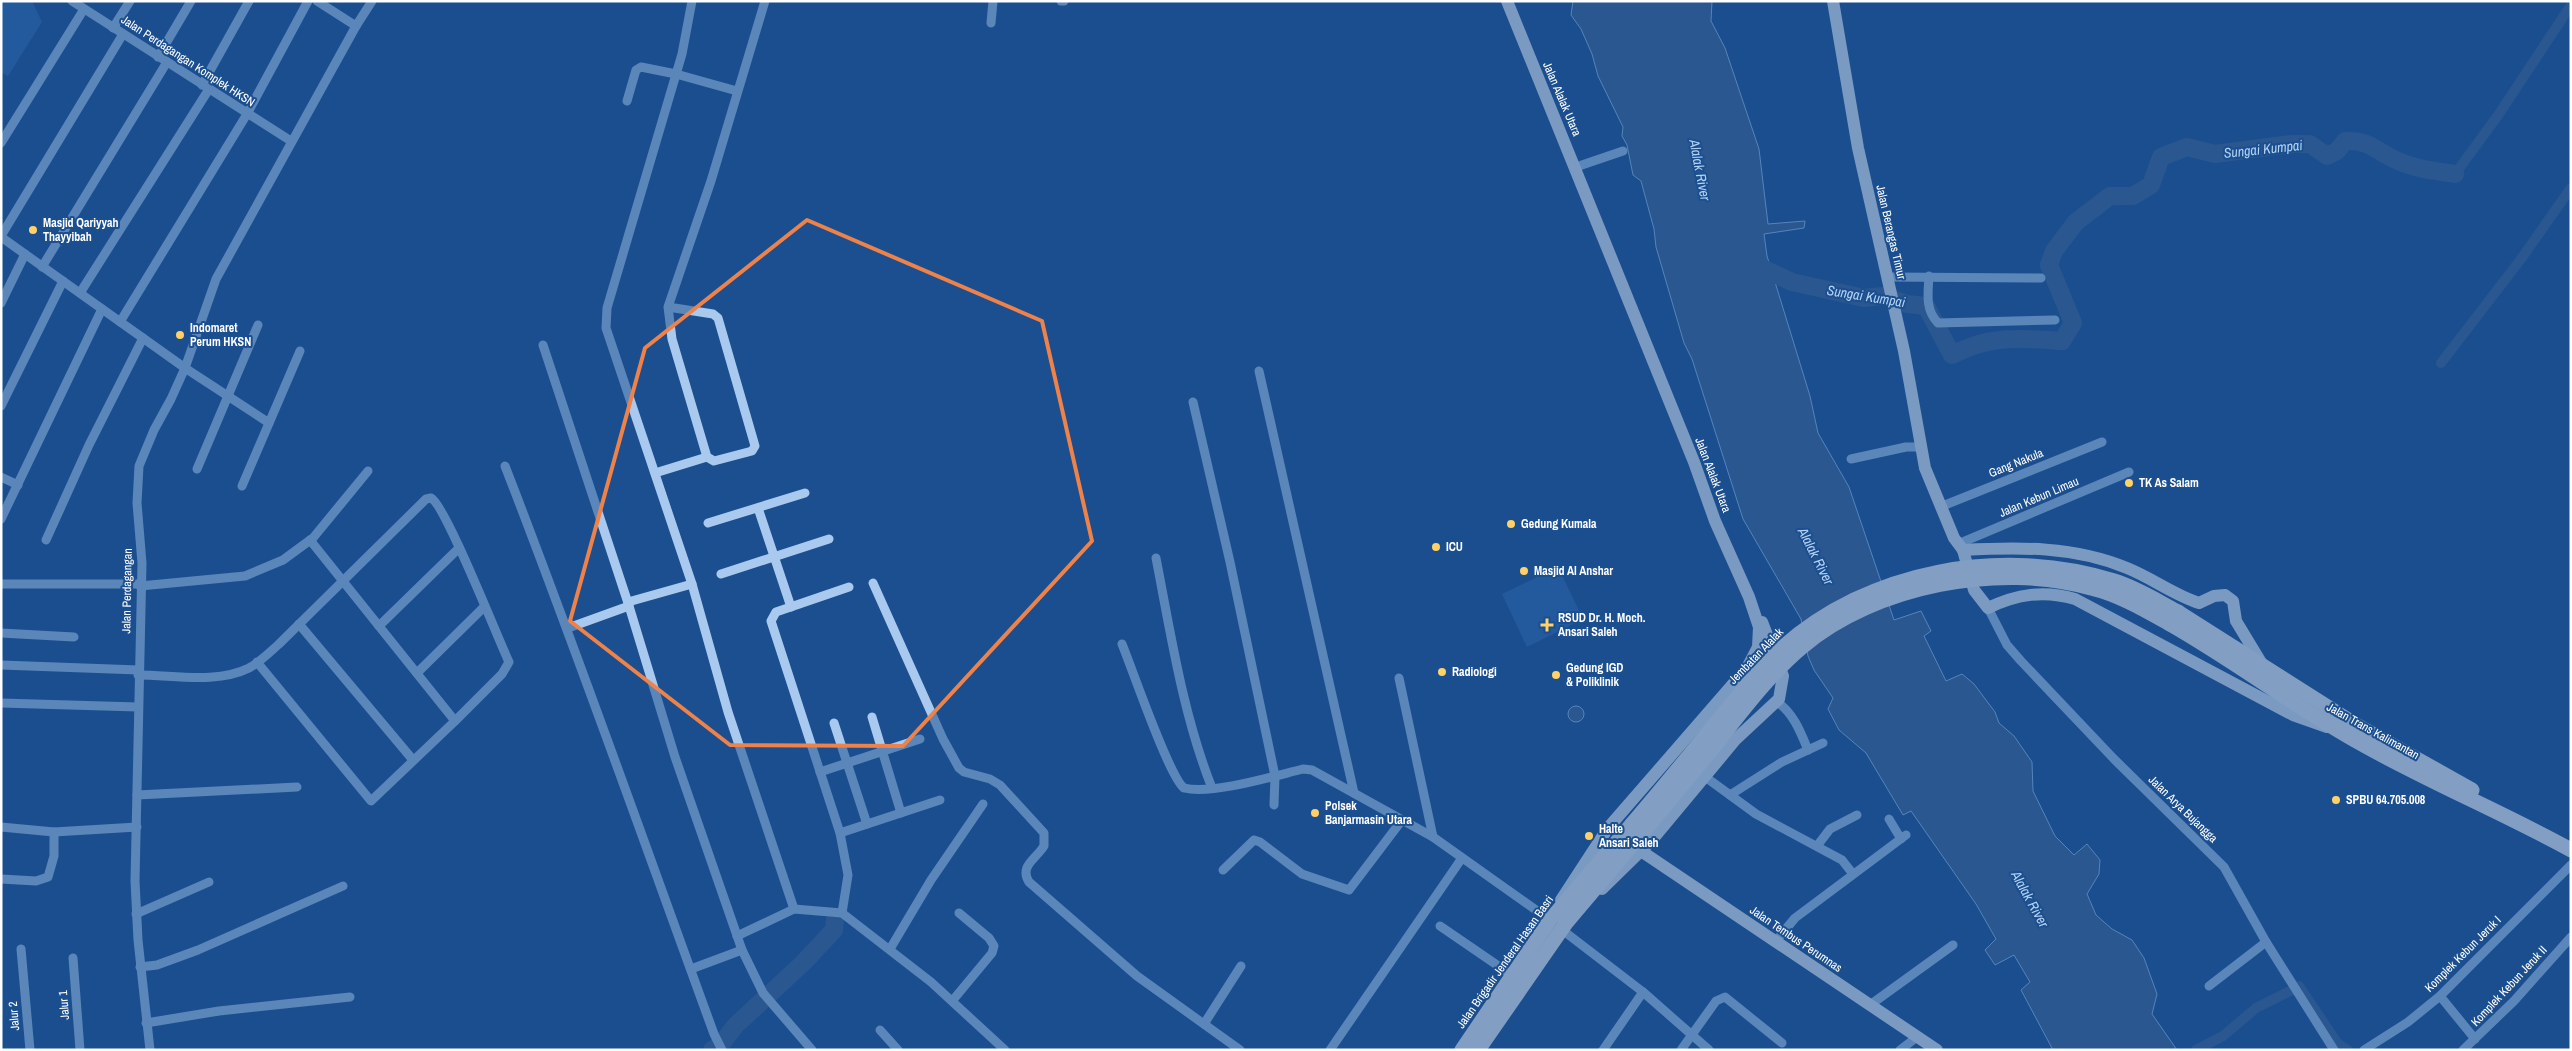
<svg xmlns="http://www.w3.org/2000/svg" width="2572" height="1051" font-family="'Archivo Narrow',sans-serif">
  <style>
    .green { fill: #2e69ad }
    .water { fill: #3c6290; stroke: #9cc4f0 }
    .lines { fill: none; stroke-linecap: round; stroke-linejoin: round }
    .canal { stroke: #3c6290; stroke-width: 10 }
    .river { stroke: #3c6290; stroke-width: 18 }
    .minor { stroke: #a9c9ee; stroke-width: 9 }
    .major { stroke: #f0f6ff; stroke-width: 12 }
    .highway { stroke: #fff; stroke-width: 15 }
    .highway-bridge { stroke: #fff; stroke-width: 15 }
    .marked { fill: none; stroke: #ee8249; stroke-width: 4; stroke-linejoin: round }
    .poi-dot { fill: #ffd166; stroke: #1b4f8f; stroke-width: 2 }
    .labels { text-anchor: middle; dominant-baseline: central; stroke-width: 4; stroke-linejoin: round; paint-order: stroke }
    .street-label { font-size: 12px; fill: #fff; stroke: #1b4f8f }
    .poi-label { font-size: 12px; font-weight: bold; fill: #fff; stroke: #1b4f8f; text-anchor: start }
    .water-label { font-size: 14px; font-style: italic; fill: #b5d3f5; stroke: #1b4f8f }
  </style>
  <rect width="100%" height="100%" fill="#1b4f8f"/>
  <g class="green">
    <path d="M 1,1 L 32,1 L 42,22 L 8,76 L 1,72 Z"/>
    <path d="M 1558,567 L 1583,619 L 1527,647 L 1502,594 Z"/>
  </g>
  <g class="water">
    <path d="M 1573,1 L 1712,1 L 1711,21 L 1725,48 L 1759,149 L 1768,224 L 1805,221 L 1804,228 L 1764,234 L 1767,256 L 1810,396 L 1818,433 L 1849,487 L 1894,620 L 1921,611 L 1931,631 L 1924,636 L 1946,681 L 1962,674 L 1974,684 L 1995,712 L 1999,723 L 2014,736 L 2032,762 L 2033,791 L 2055,836 L 2074,855 L 2087,844 L 2100,860 L 2099,874 L 2087,894 L 2096,915 L 2112,929 L 2132,940 L 2144,958 L 2157,994 L 2152,1014 L 2177,1050 L 2053,1050 L 2021,990 L 2030,982 L 2014,955 L 1995,965 L 1985,950 L 1996,939 L 1976,904 L 1911,811 L 1903,815 L 1866,753 L 1839,730 L 1828,709 L 1833,698 L 1814,670 L 1808,656 L 1801,619 L 1743,519 L 1692,359 L 1684,343 L 1656,247 L 1654,229 L 1641,181 L 1633,175 L 1627,145 L 1622,136 L 1623,127 L 1598,76 L 1592,54 L 1581,29 L 1571,15 Z"/>
    <circle cx="1576" cy="714" r="8"/>
  </g>
  <g class="lines">
    <g class="canal">
      <path d="M 2455,174 L 2499,114 L 2571,5"/>
      <path d="M 2441,363 L 2521,259 L 2571,188"/>
      <path d="M 2299,986 L 2338,1044 L 2348,1050"/>
      <path d="M 2196,1050 L 2223,1036 L 2256,1008 L 2292,990"/>
    </g>
    <g class="river">
      <path d="M 1751,263 L 1792,282 L 1864,298 L 1883,296 L 1907,304 L 1926,306 L 1952,355 C 1990,335 2020,338 2062,341 L 2073,323 L 2049,265 L 2054,251 L 2076,222 L 2110,196 L 2133,196 L 2151,185 L 2161,157 L 2187,147 L 2215,154 L 2291,144 L 2310,144 L 2327,156 L 2337,151 L 2345,141 C 2372,140 2374,151 2398,161 C 2416,169 2436,171 2455,174"/>
      <path d="M 712,1050 L 722,1043 L 735,1026 L 803,963 L 834,930 L 835,920"/>
    </g>
    <g class="minor">
      <path d="M 72,1 L 291,141"/>
      <path d="M 692,1 L 682,54 L 607,308 L 606,328 L 692,584 L 728,712 L 794,909"/>
      <path d="M 1061,1 L 1064,1"/>
      <path d="M 991,23 L 993,1"/>
      <path d="M 356,26 L 372,1"/>
      <path d="M 113,28 L 130,1"/>
      <path d="M 158,57 L 191,1"/>
      <path d="M 202,85 L 249,1"/>
      <path d="M 627,101 L 636,70 L 641,67 L 676,74 L 737,91"/>
      <path d="M 1,143 L 84,9"/>
      <path d="M 1576,167 L 1623,151"/>
      <path d="M 1,236 L 123,34"/>
      <path d="M 1,237 L 185,368 L 171,399 L 154,430 L 139,466 L 137,503 L 142,563 L 135,881 L 138,940 L 150,1050"/>
      <path d="M 42,267 L 167,62"/>
      <path d="M 1929,276 C 1928,293 1925,310 1938,323 L 2055,320"/>
      <path d="M 1888,277 L 2041,278"/>
      <path d="M 80,293 L 209,89"/>
      <path d="M 1,303 L 25,254"/>
      <path d="M 668,307 L 713,314 L 718,318 L 755,446 L 752,451 L 714,461 L 707,457 L 672,339 L 668,307 L 711,181 L 765,1"/>
      <path d="M 120,322 L 247,114 L 308,1"/>
      <path d="M 543,345 L 629,606 L 568,628"/>
      <path d="M 1259,371 L 1354,793"/>
      <path d="M 1193,402 L 1230,562 L 1275,776 L 1274,805"/>
      <path d="M 1,406 L 63,281"/>
      <path d="M 269,423 L 185,368 L 216,279 L 356,26 L 317,1"/>
      <path d="M 1851,459 L 1906,447 L 1920,447"/>
      <path d="M 505,466 C 578,654 645,845 714,1034 L 722,1050"/>
      <path d="M 197,469 L 258,325"/>
      <path d="M 655,473 L 707,457"/>
      <path d="M 1,477 L 18,485"/>
      <path d="M 242,486 L 300,351"/>
      <path d="M 1940,507 L 2102,442"/>
      <path d="M 758,508 L 791,607"/>
      <path d="M 1,519 L 102,309"/>
      <path d="M 708,523 L 805,493"/>
      <path d="M 46,540 L 89,445 L 143,338"/>
      <path d="M 310,540 L 455,721"/>
      <path d="M 1958,544 L 2129,472"/>
      <path d="M 1156,558 C 1171,635 1183,715 1212,788"/>
      <path d="M 721,574 L 829,539"/>
      <path d="M 873,583 L 943,739 L 959,768 L 964,772 L 990,779 L 1000,785 L 1044,833 L 1044,846 C 1036,859 1019,866 1029,882 L 1137,976 L 1240,1050"/>
      <path d="M 1,584 L 140,584"/>
      <path d="M 140,586 L 245,576 L 283,560 L 313,538 L 368,471"/>
      <path d="M 628,602 L 692,584"/>
      <path d="M 629,606 L 675,757 L 742,950 L 763,993 L 812,1050"/>
      <path d="M 1988,608 L 2007,645 L 2021,661 L 2114,759 L 2224,867 L 2266,942 L 2334,1050"/>
      <path d="M 299,624 L 413,760"/>
      <path d="M 379,626 L 459,548"/>
      <path d="M 1,633 L 74,637"/>
      <path d="M 1122,644 C 1132,668 1169,777 1184,788 C 1212,795 1274,776 1303,769 L 1312,770 L 1433,837 L 1550,920"/>
      <path d="M 1,665 L 139,670"/>
      <path d="M 417,673 L 484,607"/>
      <path d="M 138,675 C 174,675 217,684 249,668 C 260,662 270,652 279,644 L 426,499 L 431,498 C 445,504 498,639 509,662 L 502,674 L 455,721 L 371,801 L 257,662"/>
      <path d="M 1399,678 L 1433,837"/>
      <path d="M 1777,702 C 1793,712 1801,733 1808,750"/>
      <path d="M 1,703 L 138,707"/>
      <path d="M 872,717 L 901,813"/>
      <path d="M 834,723 L 867,824"/>
      <path d="M 820,772 L 920,739"/>
      <path d="M 1704,776 L 1756,814 L 1842,860 L 1853,874"/>
      <path d="M 137,795 L 297,787"/>
      <path d="M 1730,795 L 1782,762 L 1823,743"/>
      <path d="M 1889,819 L 1901,839"/>
      <path d="M 1,827 L 54,832 L 137,827"/>
      <path d="M 840,833 L 940,800"/>
      <path d="M 1817,846 L 1830,829 L 1857,815"/>
      <path d="M 1223,870 L 1254,840 L 1260,842 L 1302,874 L 1349,890 L 1402,820"/>
      <path d="M 1,879 L 36,881 L 48,877 L 54,856 L 54,832"/>
      <path d="M 842,913 L 848,875 L 840,833 L 771,621 L 776,612 L 849,587"/>
      <path d="M 136,914 L 209,882"/>
      <path d="M 1440,926 L 1513,976"/>
      <path d="M 1561,929 L 1643,992 L 1709,1050"/>
      <path d="M 737,936 L 794,909 L 842,913 L 931,982 L 1005,1050"/>
      <path d="M 1775,942 L 1795,918 L 1906,835"/>
      <path d="M 21,949 L 30,1050"/>
      <path d="M 890,949 L 931,880 L 983,804"/>
      <path d="M 73,958 L 80,1050"/>
      <path d="M 140,967 L 157,965 L 198,950 L 343,886"/>
      <path d="M 691,969 L 742,950"/>
      <path d="M 2209,986 L 2266,942"/>
      <path d="M 2440,996 L 2475,1039"/>
      <path d="M 953,1000 L 992,953 L 994,946 L 989,938 L 959,913"/>
      <path d="M 1870,1005 L 1953,945"/>
      <path d="M 146,1023 L 219,1011 L 350,997"/>
      <path d="M 1204,1024 L 1241,966"/>
      <path d="M 880,1030 L 898,1050"/>
      <path d="M 1330,1050 L 1462,858"/>
      <path d="M 1603,1050 L 1643,992"/>
      <path d="M 1681,1050 L 1716,1001 L 1725,997 L 1782,1043"/>
      <path d="M 1900,1050 L 1917,1037"/>
      <path d="M 2364,1050 L 2408,1022 L 2440,996 L 2571,865"/>
      <path d="M 2463,1050 L 2514,1001 L 2571,937"/>
    </g>
    <g class="major">
      <path d="M 1507,1 L 1694,462 L 1715,521 L 1749,597 L 1759,627 L 1758,647 L 1747,668 L 1608,828 L 1561,900"/>
      <path d="M 1833,1 L 1858,148 L 1904,351 L 1925,468 L 1954,538 L 1963,550 L 1974,590 L 1988,608 C 2017,594 2044,590 2075,599 L 2293,715 L 2327,727"/>
      <path d="M 1963,550 C 2019,547 2074,546 2127,568 C 2152,578 2174,595 2199,603 L 2214,596 L 2225,595 L 2233,601 L 2236,621 L 2262,664"/>
      <path d="M 1641,851 L 1937,1050"/>
      <path d="M 1602,889 L 1652,840 L 1736,739 L 1779,699 L 1783,676 L 1762,622"/>
    </g>
    <g class="highway">
      <path d="M 2178,612 L 2356,725 L 2472,790"/>
      <path d="M 2170,624 C 2235,661 2295,707 2360,743 C 2429,782 2502,812 2571,850"/>
      <path d="M 1462,1050 L 1550,920 L 1632,824"/>
      <path d="M 1478,1050 L 1566,923 L 1642,833"/>
    </g>
    <g class="highway-bridge">
      <path d="M 1632,824 C 1662,789 1691,753 1721,717 C 1740,694 1759,669 1781,649 C 1868,570 2002,546 2114,581 C 2137,588 2157,601 2178,612"/>
      <path d="M 1642,833 C 1668,802 1694,771 1719,740 C 1745,707 1770,674 1802,647 C 1875,585 2000,562 2091,588 C 2120,595 2145,610 2170,624"/>
    </g>
  </g>
  <path d="M0 0H2572V1051H0ZM 807,220 L 1042,321 L 1092,541 L 903,746 L 730,745 L 570,621 L 645,348 Z" fill="#1b4f8f" fill-opacity=".55" fill-rule="evenodd"/>
  <path class="marked" d="M 807,220 L 1042,321 L 1092,541 L 903,746 L 730,745 L 570,621 L 645,348 Z"/>
  <g class="poi-dot">
    <circle cx="33" cy="230" r="5"/>
    <circle cx="180" cy="335" r="5"/>
    <circle cx="2129" cy="483" r="5"/>
    <circle cx="1511" cy="524" r="5"/>
    <circle cx="1436" cy="547" r="5"/>
    <circle cx="1524" cy="571" r="5"/>
    <path d="M1544.5 617.5h5v5h5v5h-5v5h-5v-5h-5v-5h5z"/>
    <circle cx="1442" cy="672" r="5"/>
    <circle cx="1556" cy="675" r="5"/>
    <circle cx="2336" cy="800" r="5"/>
    <circle cx="1315" cy="813" r="5"/>
    <circle cx="1589" cy="836" r="5"/>
  </g>
  <g class="labels">
    <g class="street-label">
      <text transform="translate(188 61) rotate(33)">Jalan Perdagangan Komplek HKSN</text>
      <text transform="translate(1562 99) rotate(67)">Jalan Alalak Utara</text>
      <text transform="translate(1891 232) rotate(77)">Jalan Berangas Timur</text>
      <text transform="translate(2016 463) rotate(-22)">Gang Nakula</text>
      <text transform="translate(1713 475) rotate(69)">Jalan Alalak Utara</text>
      <text transform="translate(2039 497) rotate(-23)">Jalan Kebun Limau</text>
      <text transform="translate(127 591) rotate(-89)">Jalan Perdagangan</text>
      <text transform="translate(1756 656) rotate(-46)">Jembatan Alalak</text>
      <text transform="translate(2373 731) rotate(29)">Jalan Trans Kalimantan</text>
      <text transform="translate(2183 809) rotate(44)">Jalan Arya Bujangga</text>
      <text transform="translate(1796 939) rotate(34)">Jalan Tembus Perumnas</text>
      <text transform="translate(2463 954) rotate(-45)">Komplek Kebun Jeruk I</text>
      <text transform="translate(1505 962) rotate(-55)">Jalan Brigadir Jenderal Hasan Basri</text>
      <text transform="translate(2509 986) rotate(-47)">Komplek Kebun Jeruk II</text>
      <text transform="translate(64 1005) rotate(-94)">Jalur 1</text>
      <text transform="translate(14 1016) rotate(-95)">Jalur 2</text>
    </g>
    <g class="poi-label">
      <text x="43" y="223">Masjid Qariyyah<tspan x="43" dy="14">Thayyibah</tspan></text>
      <text x="190" y="328">Indomaret<tspan x="190" dy="14">Perum HKSN</tspan></text>
      <text x="2139" y="483">TK As Salam</text>
      <text x="1521" y="524">Gedung Kumala</text>
      <text x="1446" y="547">ICU</text>
      <text x="1534" y="571">Masjid Al Anshar</text>
      <text x="1558" y="618">RSUD Dr. H. Moch.<tspan x="1558" dy="14">Ansari Saleh</tspan></text>
      <text x="1566" y="668">Gedung IGD<tspan x="1566" dy="14">&amp; Poliklinik</tspan></text>
      <text x="1452" y="672">Radiologi</text>
      <text x="2346" y="800">SPBU 64.705.008</text>
      <text x="1325" y="806">Polsek<tspan x="1325" dy="14">Banjarmasin Utara</tspan></text>
      <text x="1599" y="829">Halte<tspan x="1599" dy="14">Ansari Saleh</tspan></text>
    </g>
    <g class="water-label">
      <text transform="translate(2263 149) rotate(-6)">Sungai Kumpai</text>
      <text transform="translate(1700 170) rotate(79)">Alalak River</text>
      <text transform="translate(1866 296) rotate(9)">Sungai Kumpai</text>
      <text transform="translate(1816 556) rotate(63)">Alalak River</text>
      <text transform="translate(2030 899) rotate(61)">Alalak River</text>
    </g>
  </g>
  <rect width="2572" height="1051" fill="none" stroke="#ffffff" stroke-width="5"/>
</svg>
